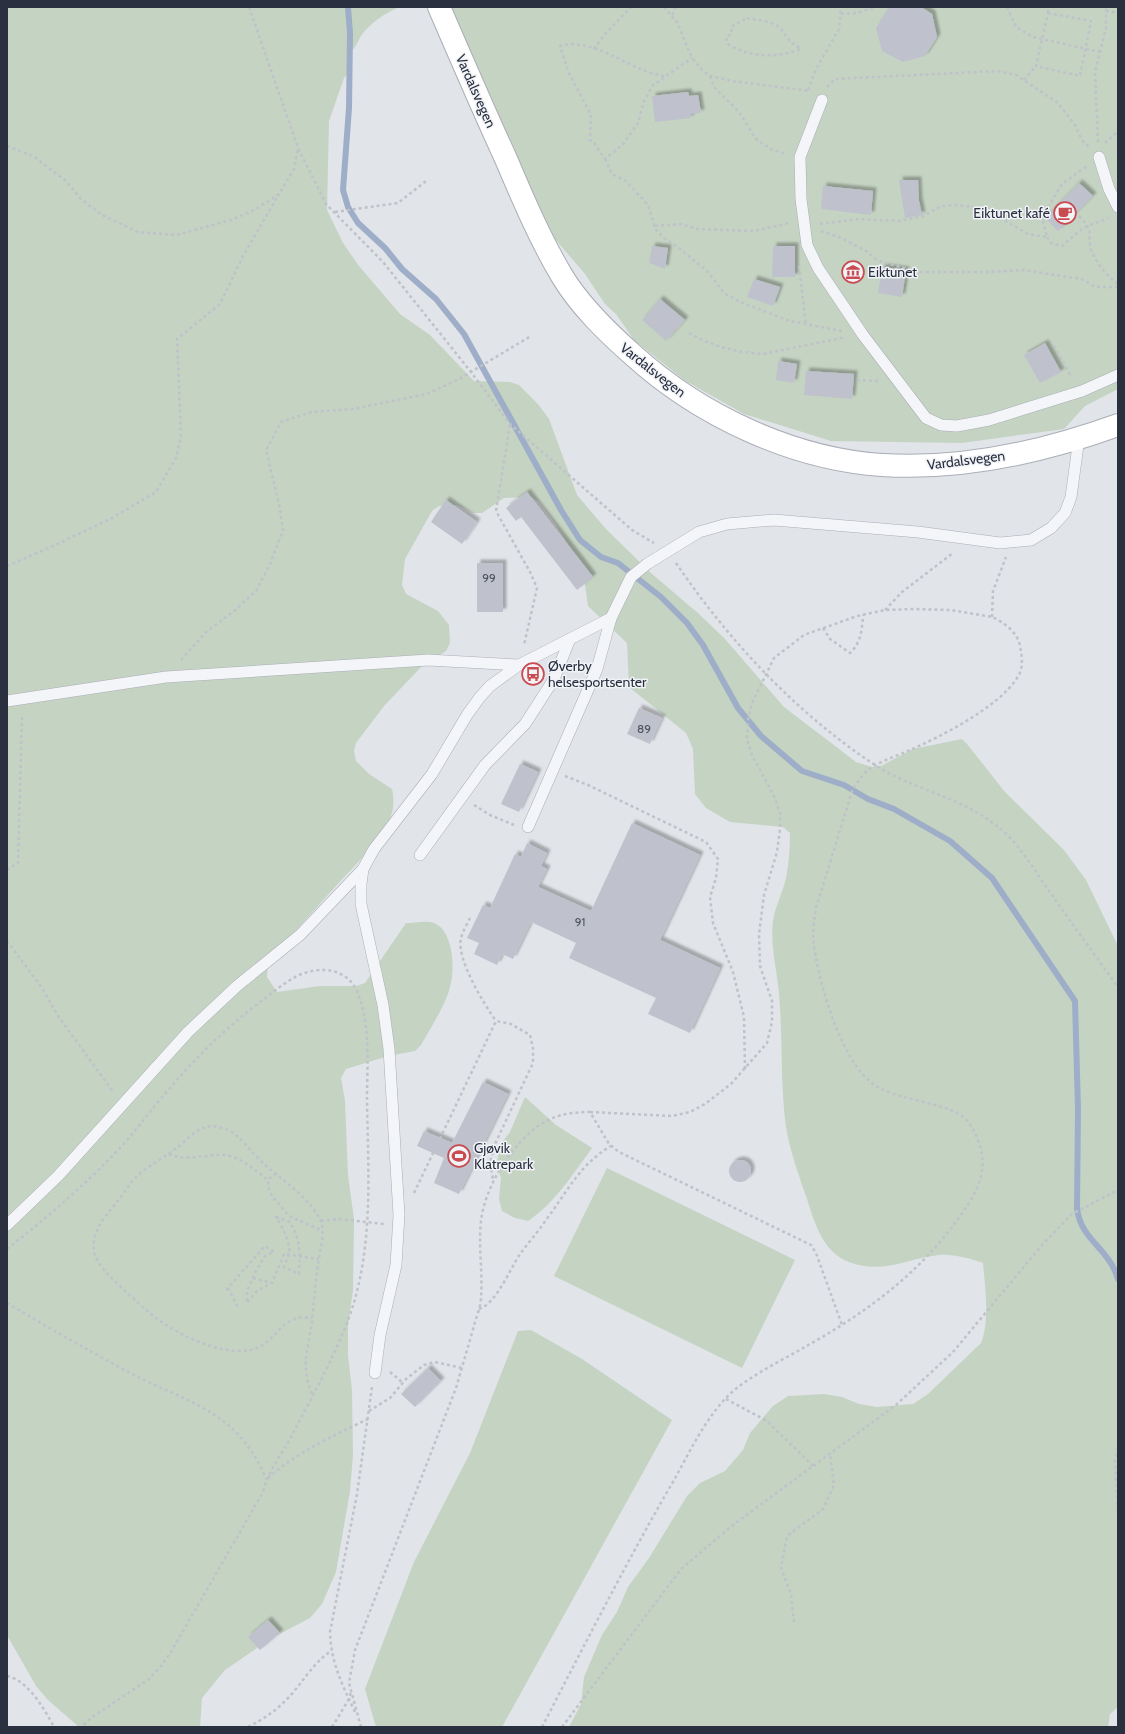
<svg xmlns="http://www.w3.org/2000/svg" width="1125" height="1734" font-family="Cabin,sans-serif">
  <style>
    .green { fill: #c5d3c3 }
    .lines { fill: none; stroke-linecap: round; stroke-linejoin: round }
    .stream { stroke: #9eaec8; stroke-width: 6 }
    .building { fill: #bfc2cc; filter: url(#shadow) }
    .lane-casing { stroke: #aaaeb6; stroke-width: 12 }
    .secondary-casing { stroke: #aaaeb6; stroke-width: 24 }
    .path { stroke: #bfc2c8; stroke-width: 2.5; stroke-dasharray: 3 3; stroke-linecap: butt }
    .lane { stroke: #f4f5f8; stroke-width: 11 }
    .secondary { stroke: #fff; stroke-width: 22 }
    .labels { text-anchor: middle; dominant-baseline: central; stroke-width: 3; stroke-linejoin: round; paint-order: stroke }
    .number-label { font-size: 12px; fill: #4f5463 }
    .street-label { font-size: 14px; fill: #2a3040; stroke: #f1f3f7 }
    .poi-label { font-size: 14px; fill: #2a3040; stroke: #f1f3f7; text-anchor: start }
  </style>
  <defs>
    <filter id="shadow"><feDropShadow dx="3.5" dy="-3.5" stdDeviation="1" flood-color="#0004"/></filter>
  </defs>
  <rect width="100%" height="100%" fill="#e1e4e9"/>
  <g class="green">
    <path d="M 7,7 L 399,7 C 384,14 370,23 361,36 C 357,43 356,47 350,52 L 350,71 L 344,78 L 329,121 L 327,210 L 343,243 L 359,266 L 400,314 L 430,335 L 474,381 L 510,382 L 519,385 L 538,404 L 549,419 L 577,495 L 606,529 L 651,573 L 699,614 L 725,639 L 784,707 L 856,762 L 872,767 L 881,766 L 913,749 L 962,739 L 967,744 L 1005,792 L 1064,850 L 1086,880 L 1118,946 L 1118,1707 L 1110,1714 L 1108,1727 L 569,1727 L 581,1704 L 584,1677 L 602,1635 L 617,1612 L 628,1587 L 649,1558 L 687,1496 L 700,1483 L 725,1471 L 743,1450 L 750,1433 L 773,1406 L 788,1396 L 824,1394 L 842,1397 L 859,1404 L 877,1407 L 913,1404 L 928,1394 L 981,1343 C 990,1321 985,1287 983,1263 C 968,1258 954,1254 939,1255 C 908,1258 883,1275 849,1262 C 823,1252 815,1224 807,1199 C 799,1176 790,1151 786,1127 C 780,1082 783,1038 779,994 C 777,969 770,946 773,921 C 775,907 783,892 786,878 C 789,863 790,848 790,833 L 783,827 L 730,822 L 706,808 L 695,794 L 693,749 L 686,733 L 629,687 L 627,643 L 588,606 L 583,570 L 555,523 L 539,502 L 531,497 L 504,498 L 482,513 L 473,513 L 457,505 L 439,506 L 432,511 L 405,559 L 402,585 L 406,594 L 438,611 L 449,625 L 450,643 L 446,651 L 422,666 L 384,706 L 356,743 L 354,751 L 356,761 L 369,774 L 392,789 C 394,798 394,808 391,816 C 381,841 354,866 336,886 C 313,911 292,936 268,959 L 267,977 L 277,992 L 320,986 L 356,986 L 365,983 L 406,923 C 414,923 427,920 434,923 C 454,931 455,970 450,987 C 447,1002 429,1031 421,1045 L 415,1051 L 388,1056 L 346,1069 L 341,1078 L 345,1101 L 348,1175 L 354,1219 L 353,1290 L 348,1326 L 348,1355 L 352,1390 L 353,1455 L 350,1491 L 336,1572 L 322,1604 L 310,1618 L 270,1639 L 225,1670 L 202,1698 L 200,1727 L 79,1727 L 48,1700 L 36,1686 L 7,1635 Z"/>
    <path d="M 450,7 L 1118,7 L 1118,389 L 1085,406 L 1064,429 L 962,443 L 831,441 L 744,414 L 684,380 L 634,340 L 616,314 L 605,304 L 585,274 L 555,239 L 542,215 Z"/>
    <path d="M 525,1097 L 556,1125 L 592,1148 C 573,1174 555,1203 528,1221 L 515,1218 L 502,1211 L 499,1199 L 501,1178 L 496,1164 L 503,1141 L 510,1132 Z"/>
    <path d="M 607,1168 L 795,1260 L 742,1368 L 554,1276 Z"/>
    <path d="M 531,1330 L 582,1359 L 672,1420 L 502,1727 L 376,1727 L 365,1689 L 414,1562 L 470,1453 L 518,1331 Z"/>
  </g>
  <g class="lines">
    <path class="stream" d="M 348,7 L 350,33 L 349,108 L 343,190 L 348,207 L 358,223 L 385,248 L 402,269 L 436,299 L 464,334 L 561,510 L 580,540 L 601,557 L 618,563 L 661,597 L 687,623 L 703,645 L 738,708 L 761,736 L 802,771 L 844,785 L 868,799 L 894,809 L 950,841 L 992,878 L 1075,1001 L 1078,1109 L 1077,1209 C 1081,1235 1097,1242 1110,1262 C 1114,1267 1116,1273 1118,1279"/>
  </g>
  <g class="building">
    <path d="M 889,7 L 921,7 L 932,14 L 937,37 L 925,56 L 903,62 L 882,51 L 876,28 Z"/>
    <path d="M 688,92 L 689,96 L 698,95 L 701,113 L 691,114 L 691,118 L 655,122 L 652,96 Z"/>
    <path d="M 899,180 L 918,180 L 919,201 L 922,215 L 905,218 Z"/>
    <path d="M 1079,183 L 1093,196 L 1058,231 L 1045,218 Z"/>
    <path d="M 823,186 L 873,191 L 871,215 L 821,209 Z"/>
    <path d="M 652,246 L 668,248 L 665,269 L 649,263 Z"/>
    <path d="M 773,246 L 795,246 L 795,277 L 772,277 Z"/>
    <path d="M 882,267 L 906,270 L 902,297 L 878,293 Z"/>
    <path d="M 754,279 L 780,287 L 773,306 L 747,297 Z"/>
    <path d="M 660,299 L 685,320 L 666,341 L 642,320 Z"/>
    <path d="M 1045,343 L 1061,372 L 1040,383 L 1024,355 Z"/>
    <path d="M 778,361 L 797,364 L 794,383 L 776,380 Z"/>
    <path d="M 806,371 L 854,374 L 852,399 L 804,395 Z"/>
    <path d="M 527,492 L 593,577 L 577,590 L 521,517 L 516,521 L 506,508 Z"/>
    <path d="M 446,500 L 477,522 L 462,544 L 431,522 Z"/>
    <rect x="477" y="563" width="26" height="49"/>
    <path d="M 639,708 L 662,718 L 650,744 L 627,734 Z"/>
    <path d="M 520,764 L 538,772 L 519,812 L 501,804 Z"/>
    <path d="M 632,823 L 700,855 L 660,940 L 720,968 L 690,1033 L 648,1014 L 656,998 L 569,958 L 576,943 L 531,922 L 513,959 L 502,954 L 497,965 L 474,954 L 479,943 L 467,938 L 483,905 L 490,908 L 515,854 L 521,857 L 527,843 L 547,853 L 541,866 L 547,869 L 538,887 L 591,911 Z"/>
    <path d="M 483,1082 L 508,1094 L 459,1194 L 434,1183 L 444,1158 L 417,1146 L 424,1131 L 452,1143 Z"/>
    <circle cx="740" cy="1171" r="11"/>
    <path d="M 428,1368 L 441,1381 L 415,1407 L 401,1394 Z"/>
    <path d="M 268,1620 L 280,1633 L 260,1650 L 248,1637 Z"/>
  </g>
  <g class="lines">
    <g class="lane-casing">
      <g id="lane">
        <path d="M 822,100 L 800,157 L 801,199 L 807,245 L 818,268 L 863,335 L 926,418 L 941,425 L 957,426 L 989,420 L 1082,391 L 1118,375"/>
        <path d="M 1099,157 L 1109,189 L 1118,207"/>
        <path d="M 7,701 L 166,677 L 428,660 L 519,665 L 611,618"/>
        <path d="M 528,827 L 597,669 L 611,618 L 631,577 L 647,564 L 699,532 L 727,524 L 774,520 L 918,532 L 1000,543 L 1031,540 L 1051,528 L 1065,513 L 1071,497 L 1079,438"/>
        <path d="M 420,855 L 485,765 L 525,724 L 554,679 L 570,639"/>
        <path d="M 363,869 L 361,884 L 361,904 L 383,1005 L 389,1049 L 399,1215 L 396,1265 L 380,1335 L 375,1373"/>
        <path d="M 7,1225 L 58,1176 L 188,1032 L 237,986 L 300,935 L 363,869 L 374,849 L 432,774 L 467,715 L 480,697 L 490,686 L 519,665"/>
      </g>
    </g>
    <g class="secondary-casing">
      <path id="secondary" d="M 439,7 C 461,58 483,109 506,159 C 523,199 540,239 562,276 C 580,306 607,332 633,355 C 699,415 792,459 882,465 C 962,470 1043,452 1118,425"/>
    </g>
    <g class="path">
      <path d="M 249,7 L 298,148 L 326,204 L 383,262 L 471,372 L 510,424 L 632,530 L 654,543"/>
      <path d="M 664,7 L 677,22 L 692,58 L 703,71 L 710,76 L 732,81 L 810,91"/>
      <path d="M 1007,7 L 1016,27 L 1033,37 L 1100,52"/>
      <path d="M 1106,11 L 1118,13"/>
      <path d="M 1048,13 L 1091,21 L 1080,76 L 1036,66 Z"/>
      <path d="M 1048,13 L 1049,7"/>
      <path d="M 841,14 L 858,13 L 875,7"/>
      <path d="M 672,15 L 676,7"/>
      <path d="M 747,18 C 756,20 774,21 781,29 C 788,39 790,42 801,49 C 778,58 749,58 728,44 L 726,38 L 732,33 L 731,27 Z"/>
      <path d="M 594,49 L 605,34 L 631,7"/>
      <path d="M 664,76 C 657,74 649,73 643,70 C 618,60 587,38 560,46 L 568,71 L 591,115 L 590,140 L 594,143 L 605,159 L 623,144 L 638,123 L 644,101 L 653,85 L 692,58"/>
      <path d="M 710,76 L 714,87 L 739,112 L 756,139 L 771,149 L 786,154"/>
      <path d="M 1024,80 L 1036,66"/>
      <path d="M 827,87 L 835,79 L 997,71 L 1016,75 L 1058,103 L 1075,125 L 1082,140 L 1089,147"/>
      <path d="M 808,90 L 816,69 L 839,29 L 841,7"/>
      <path d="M 1098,142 L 1095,72 L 1106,28 L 1106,7"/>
      <path d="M 1105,143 L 1118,131"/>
      <path d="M 7,146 L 33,156 L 66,181 L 81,199 L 102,215 L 138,232 L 176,235 L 231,220 L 256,209 L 279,194 L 294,169 L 298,149"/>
      <path d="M 605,159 L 612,174 L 626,181 L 648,205 L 656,230 L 664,238 L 679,248 L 708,272 L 724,293 L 740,302 L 790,321 L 842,331"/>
      <path d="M 335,212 L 398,203 L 426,181"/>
      <path d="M 1079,216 C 1097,234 1085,234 1092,252 C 1098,265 1107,276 1118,284"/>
      <path d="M 820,224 L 858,219 L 900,221 L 924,216 L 941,206 L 955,205 L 984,208 L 1028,234 L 1047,237 L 1042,217 L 1062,184 L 1087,166"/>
      <path d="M 655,226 L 682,224 L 696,229 L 754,231 L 789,223"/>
      <path d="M 821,231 L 841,238 L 866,251 L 874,258 L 882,262 L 919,272 L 991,272 L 1023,270 L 1081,279 L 1096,287 L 1118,287"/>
      <path d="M 1047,237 L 1051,243 L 1062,246 L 1083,228 L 1108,218"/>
      <path d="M 799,266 L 806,325"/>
      <path d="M 689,333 L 702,340 L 721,347 L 742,352 L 763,354 L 846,337"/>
      <path d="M 1054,346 L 1072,378"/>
      <path d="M 857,380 L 879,381"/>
      <path d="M 510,425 L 496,511 L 530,572 L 537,588 L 524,645"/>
      <path d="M 676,563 C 729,641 796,713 875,765 C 912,789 957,796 993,823 C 1016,839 1031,865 1047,888 C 1070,921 1094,954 1118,987"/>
      <path d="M 7,566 L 51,547 L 112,518 L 156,492 L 176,458 L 181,436 L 177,339 L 220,304 L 243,256 L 279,194"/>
      <path d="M 885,610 L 902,592 L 953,553"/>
      <path d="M 992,617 L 993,591 L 1006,557"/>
      <path d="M 823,628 L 830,639 L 850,653 C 861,643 862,630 863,615"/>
      <path d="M 181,660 L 205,633 L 234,611 L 256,591 L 270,564 L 283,530 L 279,504 L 266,450 L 281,422 L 311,412 L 353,409 L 427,394 L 459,379 L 531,336"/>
      <path d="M 565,776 L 588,785 L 706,842 L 718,859 L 716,878 L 710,897 L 713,923 L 733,972 L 744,1017 L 745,1070"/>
      <path d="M 474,805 L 490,815 L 514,825"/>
      <path d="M 7,870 L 18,863 L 22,714"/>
      <path d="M 470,918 C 467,924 463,931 461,938 C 456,959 484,1004 496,1021"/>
      <path d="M 7,941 L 42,988 L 58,1016 L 114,1093"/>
      <path d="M 169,1154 C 186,1162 206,1154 225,1155 C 241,1157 256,1171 268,1180"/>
      <path d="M 276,1173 L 268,1180 L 269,1189 L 272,1196 L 289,1216 L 321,1230"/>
      <path d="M 414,1193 L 496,1021 L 511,1024 L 530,1035 L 533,1048 L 533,1063 L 495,1144 L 490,1162 L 493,1180"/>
      <path d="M 276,1217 L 290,1222 C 301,1240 300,1254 299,1274 L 284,1267 C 285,1263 288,1258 289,1254 C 291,1243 282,1226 276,1217 Z"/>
      <path d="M 321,1221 L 339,1219 L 384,1224"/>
      <path d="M 7,1249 C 48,1217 86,1184 122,1146 C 139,1127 153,1107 170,1088 C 197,1056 227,1027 260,1002 C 272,993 284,983 297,976 C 318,966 346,967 357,991 C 371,1024 367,1065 367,1100 C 368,1167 373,1234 355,1299 C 342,1345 312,1396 290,1439 C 280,1456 268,1472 263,1492 L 171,1652 L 161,1666 L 149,1679 L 91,1718 L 81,1727"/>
      <path d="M 253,1278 L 272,1283 L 284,1254 L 319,1259"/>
      <path d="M 228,1288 L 239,1309"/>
      <path d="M 226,1290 L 265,1246 L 274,1252 L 265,1256 L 257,1269 L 247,1291 L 247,1303 L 256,1292 L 269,1284"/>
      <path d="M 7,1303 C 49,1328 91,1352 134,1375 C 165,1391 202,1403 228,1425 C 245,1439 258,1459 266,1479"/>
      <path d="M 479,1309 C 496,1304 510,1269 520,1254 C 528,1243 538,1232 546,1220 C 567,1192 580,1164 611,1146"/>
      <path d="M 390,1372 L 403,1383"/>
      <path d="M 312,1394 C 300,1363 308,1352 312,1322 C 314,1303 315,1284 318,1264 C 320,1251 326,1231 320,1219 C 306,1193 279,1179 259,1159 C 250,1150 243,1140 232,1132 C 228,1129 219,1127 214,1126 C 199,1125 188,1139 178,1147 C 167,1155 154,1163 143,1171 C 131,1180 125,1192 116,1203 C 104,1218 89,1234 95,1255 C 99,1270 132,1297 144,1308 C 169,1330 204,1349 238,1351 C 272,1352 273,1326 297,1318 C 301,1317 307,1318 312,1318"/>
      <path d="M 726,1399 L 767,1421 L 813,1466"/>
      <path d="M 369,1411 L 390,1398 L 406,1379 L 424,1365 L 435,1362 L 462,1368"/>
      <path d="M 1118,1448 L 1115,1460 L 1118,1512"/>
      <path d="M 268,1478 C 297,1452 333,1436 368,1419"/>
      <path d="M 794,1622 L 791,1594 L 781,1568 L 787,1536 L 823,1509 L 834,1485 L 830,1454"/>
      <path d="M 7,1676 C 28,1680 45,1710 54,1727"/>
      <path d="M 355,1712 C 342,1684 331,1663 330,1632 L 357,1494 L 372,1387"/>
      <path d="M 248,1727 C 264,1719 277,1710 289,1697 C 303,1682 313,1663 331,1651"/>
      <path d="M 332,1727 L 349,1699 L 351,1692"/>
      <path d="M 361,1727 L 349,1683 L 355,1650 L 456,1388 C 462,1367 468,1347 474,1326 C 476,1317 481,1307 481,1297 C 483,1272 478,1246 481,1221 C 485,1186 513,1141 543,1123 C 557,1114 573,1112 590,1112 L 609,1144 L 619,1152 L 811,1245 L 816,1253 L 842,1325"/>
      <path d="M 542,1727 C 585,1644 627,1561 674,1480 C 692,1448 709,1410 738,1387 C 761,1370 788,1357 812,1343 C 866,1312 915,1276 952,1227 C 964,1211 980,1190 982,1170 C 984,1159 981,1148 977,1138 C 974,1130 969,1121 962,1116 C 939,1101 900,1101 876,1086 C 842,1065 819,984 814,946 C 812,933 814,921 816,908 L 853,788 C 857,784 860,778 864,774 C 875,762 895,757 910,750 C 940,737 999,707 1017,678 C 1024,669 1022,656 1020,646 C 1018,633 1004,622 992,617 L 951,610 L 913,609 L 885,610 L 857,616 L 804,635 L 774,658 L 752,703 L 748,720 L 747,740 L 752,755 L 774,796 L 780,813 L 780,829 L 777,852 L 764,895 L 759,934 L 760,966 L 772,1001 L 772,1022 L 767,1043 L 731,1084 L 705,1104 L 690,1112 L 672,1116 L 590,1112"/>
      <path d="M 562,1727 L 681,1569 L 733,1525 L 896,1405 L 953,1352 L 1042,1245 L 1072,1214 L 1118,1190"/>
    </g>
    <use href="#lane" class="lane"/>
    <use href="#secondary" class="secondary"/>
  </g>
  <defs>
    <g id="cafe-ring" transform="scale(1.15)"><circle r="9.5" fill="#f1f3f7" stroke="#c94b52" stroke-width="1.5"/><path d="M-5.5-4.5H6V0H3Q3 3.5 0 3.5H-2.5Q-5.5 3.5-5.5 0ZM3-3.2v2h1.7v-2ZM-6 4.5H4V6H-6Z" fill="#c94b52"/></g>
    <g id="museum-ring" transform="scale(1.15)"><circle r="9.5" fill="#f1f3f7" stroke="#c94b52" stroke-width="1.5"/><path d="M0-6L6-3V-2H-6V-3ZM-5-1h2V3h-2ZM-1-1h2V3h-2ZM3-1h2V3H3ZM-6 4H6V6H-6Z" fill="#c94b52"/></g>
    <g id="bus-ring" transform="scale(1.15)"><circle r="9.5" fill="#f1f3f7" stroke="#c94b52" stroke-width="1.5"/><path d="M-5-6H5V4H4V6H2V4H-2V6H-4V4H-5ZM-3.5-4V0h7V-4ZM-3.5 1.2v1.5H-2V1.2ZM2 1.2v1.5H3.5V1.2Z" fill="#c94b52"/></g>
    <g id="stadium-ring" transform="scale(1.15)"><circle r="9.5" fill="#f1f3f7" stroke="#c94b52" stroke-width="1.5"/><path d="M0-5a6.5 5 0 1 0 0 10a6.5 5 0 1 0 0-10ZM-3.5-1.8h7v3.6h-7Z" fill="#c94b52"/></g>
  </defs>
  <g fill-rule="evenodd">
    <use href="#cafe-ring" x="1065" y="213"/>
    <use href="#museum-ring" x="853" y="272"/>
    <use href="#bus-ring" x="533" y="674"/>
    <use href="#stadium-ring" x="459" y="1156"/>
  </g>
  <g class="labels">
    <g class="number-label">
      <text x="489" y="577">99</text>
      <text x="644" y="728">89</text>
      <text x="580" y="921">91</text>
    </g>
    <g class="street-label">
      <text transform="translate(476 91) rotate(66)">Vardalsvegen</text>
      <text transform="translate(653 370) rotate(38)">Vardalsvegen</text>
      <text transform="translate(966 460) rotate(-7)">Vardalsvegen</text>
    </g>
    <g class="poi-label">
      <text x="1050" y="213" text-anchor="end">Eiktunet kafé</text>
      <text x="868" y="272">Eiktunet</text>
      <text x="548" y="666">Øverby<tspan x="548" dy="16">helsesportsenter</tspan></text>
      <text x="474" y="1148">Gjøvik<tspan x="474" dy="16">Klatrepark</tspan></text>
    </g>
  </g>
  <rect width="1125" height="1734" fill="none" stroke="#2a3040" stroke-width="16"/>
</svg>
